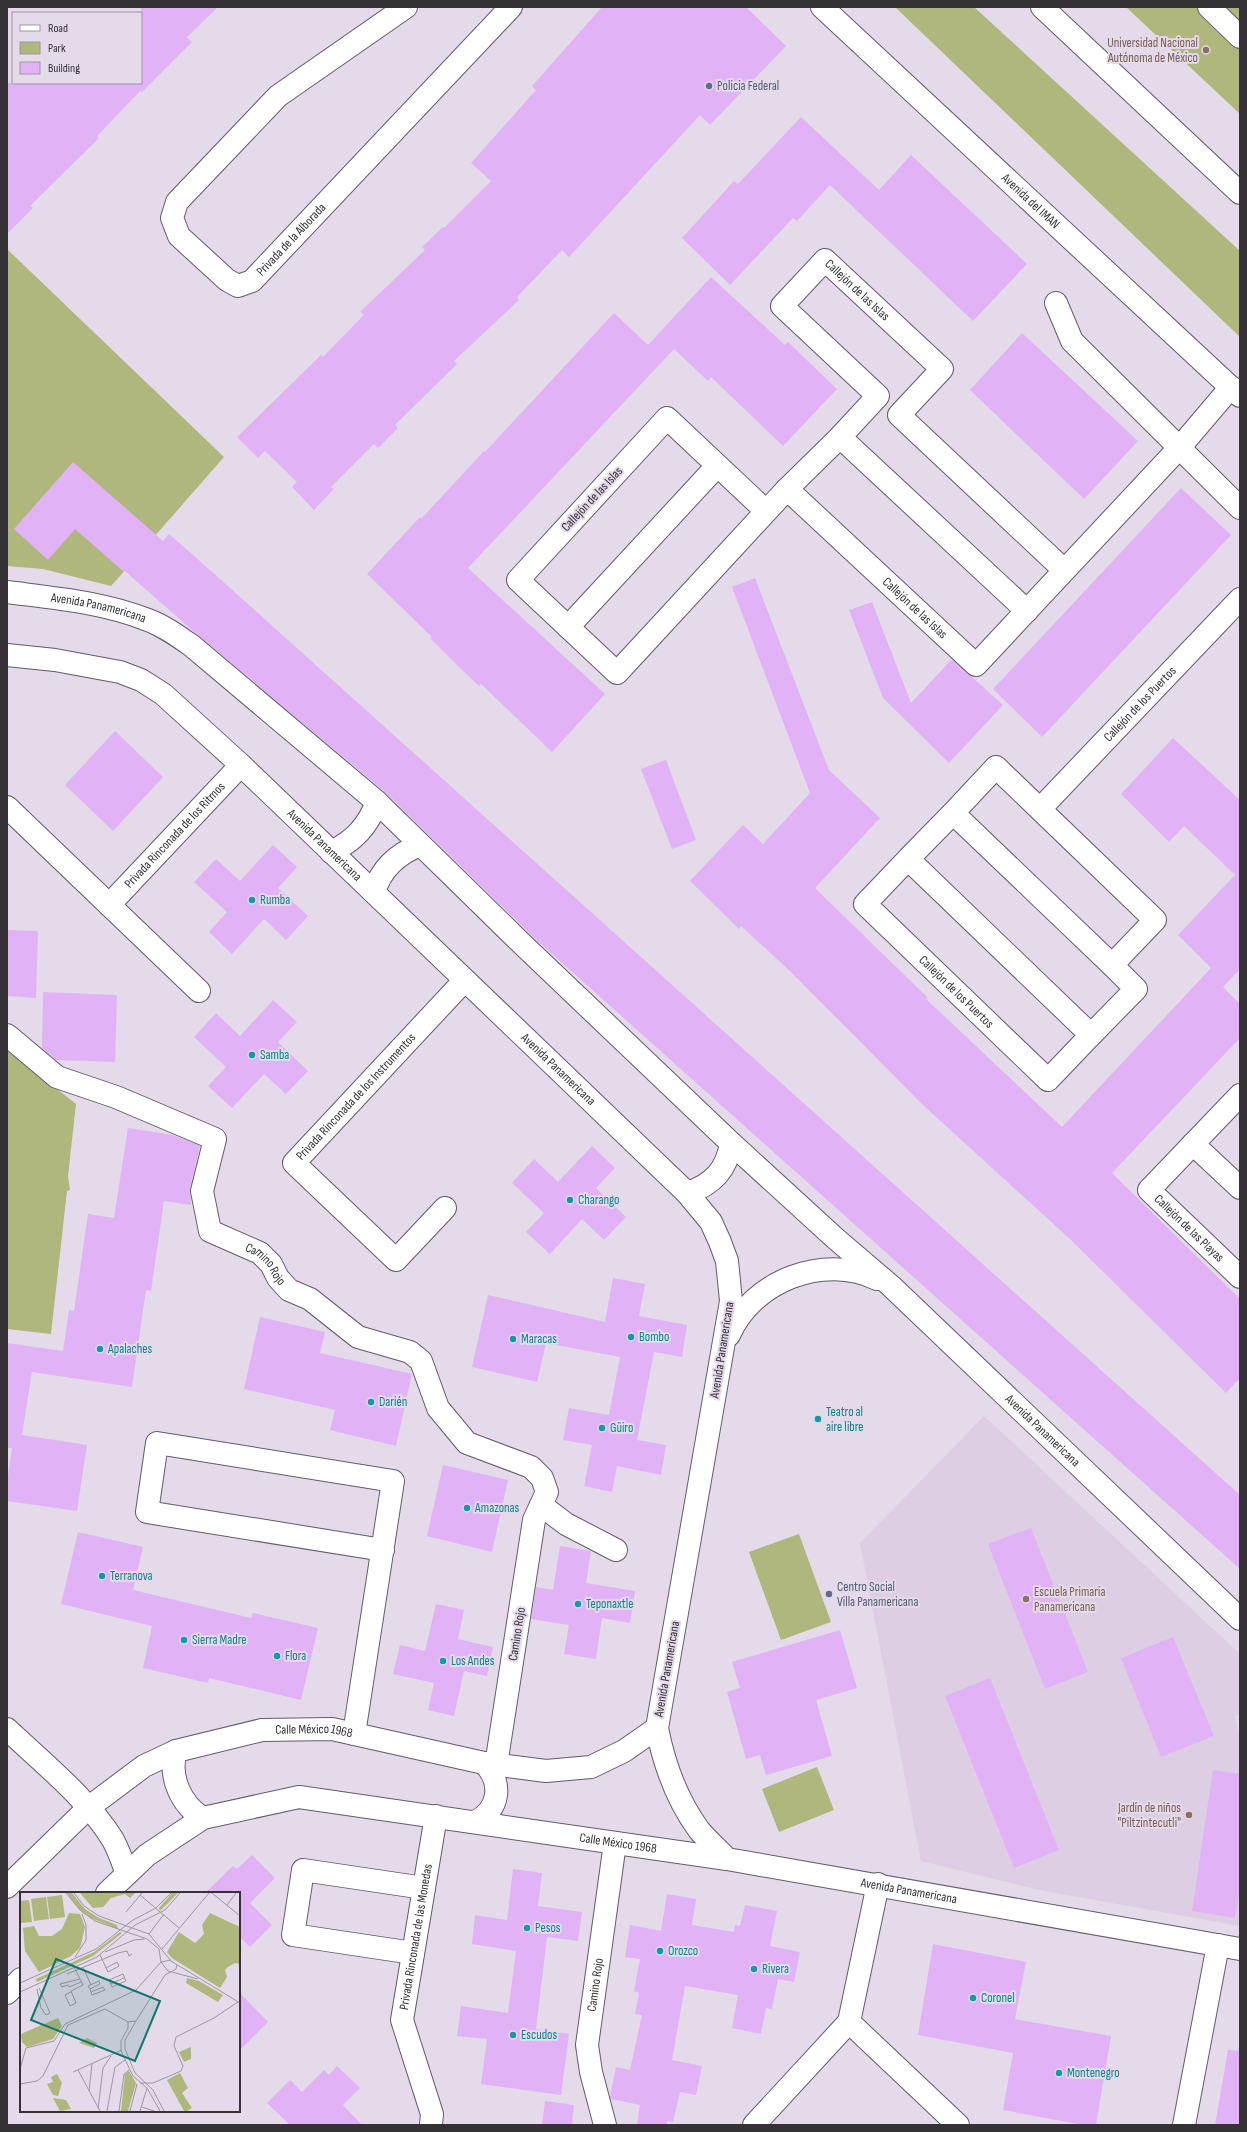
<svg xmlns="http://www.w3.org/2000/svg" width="1247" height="2132" font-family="'Sofia Sans Condensed',sans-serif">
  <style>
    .built { fill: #ddcee3 }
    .green { fill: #afb77c }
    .building { fill: #e1b3f6 }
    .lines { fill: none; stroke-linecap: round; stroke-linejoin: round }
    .minor-casing { stroke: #645b68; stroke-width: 24 }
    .major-casing { stroke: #645b68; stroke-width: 24 }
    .minor { stroke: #fff; stroke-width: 22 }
    .major { stroke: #fff; stroke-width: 22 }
    .education-dot { fill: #8d6e63; stroke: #e4dae9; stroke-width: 1.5 }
    .service-dot { fill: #5c6f8a; stroke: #e4dae9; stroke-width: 1.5 }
    .culture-dot { fill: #0f9aa8; stroke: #e4dae9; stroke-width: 1.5 }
    .labels { text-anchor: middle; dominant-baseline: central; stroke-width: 4; stroke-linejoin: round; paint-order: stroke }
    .education-label { font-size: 13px; fill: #785e54; stroke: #e4dae9; text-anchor: end }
    .service-label { font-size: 13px; fill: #4e5e75; stroke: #e4dae9; text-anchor: start }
    .street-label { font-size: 13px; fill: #353137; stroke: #e4dae9 }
    .culture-label { font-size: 13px; fill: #0d838f; stroke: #e4dae9; text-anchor: start }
    .inset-road { fill: none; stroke: #9e96a2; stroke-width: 1 }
    .view { fill: #0f766e; fill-opacity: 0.15; stroke: #0f766e; stroke-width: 2 }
    .inset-edge { fill: none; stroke: #353137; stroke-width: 2 }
  </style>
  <rect width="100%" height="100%" fill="#e4dae9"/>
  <path class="built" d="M 984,1416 L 1240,1654 L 1240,1714 L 1235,1716 L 1240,1740 L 1240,1926 L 1039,1890 L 921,1861 L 860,1543 Z"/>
  <g class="green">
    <path d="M 895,7 L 974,7 L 1240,251 L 1240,337 Z"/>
    <path d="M 1126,7 L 1240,7 L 1240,114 Z"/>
    <path d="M 7,249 L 224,457 L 111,586 L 43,569 L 7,566 Z"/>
    <path d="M 7,1050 L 76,1104 L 68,1176 L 70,1190 L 67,1191 L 51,1334 L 7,1329 Z"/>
    <path d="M 799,1534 L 831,1622 L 781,1640 L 749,1552 Z"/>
    <path d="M 817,1767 L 834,1810 L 779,1832 L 762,1789 Z"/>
  </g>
  <g class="building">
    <path d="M 141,7 L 218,7 L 187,37 L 192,42 L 141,93 L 141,90 L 97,136 L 99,138 L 30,206 L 33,208 L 7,234 L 7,83 L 141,83 Z"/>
    <path d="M 602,7 L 746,7 L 786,46 L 710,125 L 700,115 L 569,257 L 562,250 L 517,297 L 519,300 L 454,361 L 457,364 L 395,425 L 398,428 L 378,448 L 374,444 L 331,487 L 334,489 L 314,510 L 292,487 L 297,482 L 265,451 L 258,458 L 237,437 L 321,355 L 323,357 L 364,315 L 360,312 L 425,250 L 422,247 L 443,227 L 444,228 L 491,181 L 471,163 L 536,90 L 532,86 Z"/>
    <path d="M 801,117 L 879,190 L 911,155 L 1027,264 L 973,321 L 830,185 L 797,221 L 793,218 L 730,285 L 682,238 L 734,181 L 738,184 Z"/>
    <path d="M 711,277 L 785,345 L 788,342 L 837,389 L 783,446 L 711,377 L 708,381 L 674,349 L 468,568 L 605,694 L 552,752 L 481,684 L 479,686 L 461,669 L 430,638 L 432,637 L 367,574 L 420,517 L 421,519 L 484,451 L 485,452 L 614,313 L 648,345 Z"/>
    <path d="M 1022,333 L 1138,441 L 1084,499 L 970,390 Z"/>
    <path d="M 73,462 L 163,541 L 169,534 L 210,570 L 1240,1495 L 1240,1569 L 532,936 L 385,792 L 193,631 L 125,571 L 124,572 L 75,529 L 48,560 L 14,529 Z"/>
    <path d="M 1181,488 L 1231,535 L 1042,737 L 993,689 Z"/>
    <path d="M 755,578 L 829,770 L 880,818 L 815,888 L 928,998 L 926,999 L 1062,1127 L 1211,968 L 1178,935 L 1235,875 L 1184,826 L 1169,842 L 1121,794 L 1173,738 L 1240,800 L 1240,969 L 1223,987 L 1240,1004 L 1240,1038 L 1112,1173 L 1240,1299 L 1240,1378 L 1226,1393 L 1071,1240 L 923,1105 L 791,972 L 741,926 L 739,929 L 690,881 L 743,825 L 763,844 L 810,793 L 732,587 Z"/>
    <path d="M 872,602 L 911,703 L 952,659 L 1003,705 L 949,763 L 883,698 L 849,610 Z"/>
    <path d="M 115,731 L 163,777 L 113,831 L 65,785 Z"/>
    <path d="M 666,760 L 696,840 L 672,849 L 641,769 Z"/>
    <path d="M 273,845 L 297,867 L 278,888 L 308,916 L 286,940 L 264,919 L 232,954 L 209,932 L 227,912 L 194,882 L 216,859 L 240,881 Z"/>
    <path d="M 7,930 L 38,931 L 36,998 L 7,996 Z"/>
    <path d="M 43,992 L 117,995 L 115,1062 L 56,1060 L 42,1048 Z"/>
    <path d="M 273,1000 L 297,1022 L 278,1042 L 308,1071 L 286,1094 L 264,1074 L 232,1108 L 208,1086 L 226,1067 L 194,1037 L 216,1013 L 240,1036 Z"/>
    <path d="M 128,1128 L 173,1135 L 200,1146 L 190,1188 L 191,1205 L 164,1201 L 151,1291 L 146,1290 L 132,1387 L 32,1372 L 22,1435 L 87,1445 L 77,1511 L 7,1501 L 7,1483 L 12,1448 L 7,1448 L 7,1343 L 63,1351 L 69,1310 L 74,1311 L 88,1214 L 114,1218 Z"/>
    <path d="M 592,1146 L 615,1168 L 596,1188 L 626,1217 L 604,1240 L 582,1219 L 550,1254 L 526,1232 L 544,1213 L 512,1183 L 534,1159 L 558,1182 Z"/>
    <path d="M 613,1278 L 645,1284 L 639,1316 L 687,1325 L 682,1357 L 654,1352 L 637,1440 L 666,1445 L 661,1475 L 617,1466 L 612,1492 L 584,1486 L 592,1445 L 563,1440 L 569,1408 L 609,1415 L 620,1357 L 546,1343 L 537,1382 L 472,1367 L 488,1295 L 605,1322 Z"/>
    <path d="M 260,1317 L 325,1332 L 320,1353 L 412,1374 L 396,1446 L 330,1430 L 335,1410 L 244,1389 Z"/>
    <path d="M 443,1465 L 508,1480 L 492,1552 L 427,1536 Z"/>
    <path d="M 1031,1528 L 1088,1672 L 1045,1689 L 988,1544 Z"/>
    <path d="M 78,1532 L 143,1547 L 133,1590 L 251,1618 L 253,1613 L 318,1628 L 301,1700 L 209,1678 L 208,1683 L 143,1668 L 152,1626 L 61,1604 Z"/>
    <path d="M 560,1546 L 591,1551 L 586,1583 L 635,1591 L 630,1623 L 602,1618 L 596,1659 L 564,1654 L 569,1625 L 531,1619 L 536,1587 L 553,1590 Z"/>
    <path d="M 436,1604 L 464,1610 L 458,1639 L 493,1647 L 487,1676 L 464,1671 L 454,1716 L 428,1710 L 434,1683 L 393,1674 L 400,1645 L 425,1651 Z"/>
    <path d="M 840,1630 L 857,1688 L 816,1700 L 832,1756 L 766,1775 L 760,1755 L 746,1759 L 727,1692 L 740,1688 L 732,1662 Z"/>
    <path d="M 1173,1637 L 1214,1736 L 1161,1757 L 1121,1658 Z"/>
    <path d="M 990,1678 L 1059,1850 L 1014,1868 L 945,1696 Z"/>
    <path d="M 1213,1770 L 1240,1774 L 1240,1888 L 1235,1918 L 1192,1911 Z"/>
    <path d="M 252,1855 L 275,1878 L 250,1903 L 272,1925 L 250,1947 L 239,1936 L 239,1893 L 205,1893 L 233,1866 L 237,1869 Z"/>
    <path d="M 513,1869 L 542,1873 L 538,1906 L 582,1912 L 578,1941 L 547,1937 L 536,2029 L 569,2034 L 561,2095 L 481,2084 L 487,2039 L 457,2036 L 461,2006 L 508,2013 L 516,1951 L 472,1944 L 475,1915 L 507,1920 Z"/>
    <path d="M 667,1894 L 696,1899 L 692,1925 L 734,1932 L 735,1925 L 740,1926 L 745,1905 L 777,1911 L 770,1946 L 800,1952 L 794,1982 L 778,1979 L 772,2009 L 766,2008 L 761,2034 L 732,2028 L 738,1995 L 685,1986 L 672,2060 L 702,2066 L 696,2095 L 680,2092 L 673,2122 L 667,2121 L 667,2125 L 637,2125 L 640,2105 L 611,2099 L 610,2097 L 616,2067 L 630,2070 L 642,2015 L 635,2014 L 639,1993 L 634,1991 L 640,1959 L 625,1957 L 630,1925 L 661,1931 Z"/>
    <path d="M 933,1944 L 1026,1962 L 1015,2019 L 1111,2036 L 1096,2125 L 1083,2125 L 1003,2110 L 1013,2053 L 918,2035 Z"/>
    <path d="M 239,1992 L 268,2022 L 239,2051 Z"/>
    <path d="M 1228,2050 L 1240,2051 L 1240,2125 L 1215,2125 Z"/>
    <path d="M 337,2066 L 360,2088 L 343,2105 L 362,2125 L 290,2125 L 267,2103 L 290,2080 L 302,2092 L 324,2070 L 329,2075 Z"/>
    <path d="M 545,2101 L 574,2105 L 572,2125 L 542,2125 Z"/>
  </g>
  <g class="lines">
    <g class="minor-casing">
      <g id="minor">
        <path id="s1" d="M 406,7 L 278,96 L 177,202 L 172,218 L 179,236 L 227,280 L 238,286 L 252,281 L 511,7"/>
        <path d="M 1209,7 L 1240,37"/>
        <path d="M 1056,303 L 1072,341 L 1240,508"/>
        <path d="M 787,489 L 840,437"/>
        <path id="s2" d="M 766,511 L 667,418 L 518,580 L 617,673 L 787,489 L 976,665 L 1180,447 L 1231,387"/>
        <path id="s3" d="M 7,592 C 54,598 103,602 148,620 C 164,626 178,636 192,646 L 377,802 L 520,942 L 731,1143 L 836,1239 L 891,1286 L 1240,1619"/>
        <path id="s4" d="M 1027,611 L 840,437 L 878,396 L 782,306 L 825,260 L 942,369 L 899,415 L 1064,570"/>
        <path d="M 568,627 L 717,466"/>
        <path id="s5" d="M 7,655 L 55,660 L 120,672 L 141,680 L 163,694 L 241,765 L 687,1193 L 711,1222 L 720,1242 L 727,1261 L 731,1301 L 657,1728 C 664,1764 677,1800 699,1830 C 707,1840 718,1849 727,1859 L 1240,1949"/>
        <path d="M 7,807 L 199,991"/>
        <path id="s6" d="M 1040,809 L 1240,599"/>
        <path d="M 331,852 C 354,841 368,826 377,802"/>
        <path id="s7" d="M 908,859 L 865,904 L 1048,1080 L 1091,1035 L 908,859 L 953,813 L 1112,965 L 1155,920 L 996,767 L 953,813"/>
        <path d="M 374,892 C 381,869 397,854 420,845"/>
        <path id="s8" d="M 109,905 L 241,765"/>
        <path id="s9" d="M 7,1035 L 57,1077 L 116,1097 L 215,1139 L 202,1191 L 210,1231 L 260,1253 L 271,1264 L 278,1278 L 289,1290 L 310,1299 L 358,1337 L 410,1352 L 421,1361 L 438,1408 L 467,1443 L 531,1467 L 542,1478 L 547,1492 L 534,1520 L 496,1765"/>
        <path d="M 1091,1035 L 1136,989 L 1112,965"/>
        <path id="s10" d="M 1240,1095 L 1149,1190 L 1240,1277"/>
        <path d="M 1193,1144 L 1240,1188"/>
        <path d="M 687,1193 C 713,1185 727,1169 731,1143"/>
        <path id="s11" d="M 445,1208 L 396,1260 L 294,1163 L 464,981"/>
        <path d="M 729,1335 C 752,1281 824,1253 877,1279"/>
        <path d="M 541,1505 L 566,1524 L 616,1550"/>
        <path d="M 7,1729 C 41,1761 89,1800 113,1840 C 119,1851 123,1863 127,1874"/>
        <path d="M 354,1734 L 393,1481 L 157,1443 L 147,1512 L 383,1550"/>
        <path d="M 176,1751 C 168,1776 181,1805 203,1818"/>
        <path d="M 475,1822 C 500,1810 503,1782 484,1763"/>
        <path id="s12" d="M 7,1887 L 88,1808 L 144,1766 L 176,1751 L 262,1730 L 332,1729 L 484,1763 L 546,1771 L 591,1767 L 624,1751 L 657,1728"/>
        <path id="s13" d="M 107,1893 L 147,1855 L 203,1818 L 299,1797 L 727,1859"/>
        <path d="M 413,1953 L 293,1935 L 303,1870 L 424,1888"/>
        <path d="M 7,1993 L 21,1979"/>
        <path d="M 849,2022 L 958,2125"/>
        <path d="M 849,2022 L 878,1884"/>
        <path id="s14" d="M 431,2125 L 432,2114 L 402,2020 L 436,1816"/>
        <path id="s15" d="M 605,2125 L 591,2072 L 587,2045 L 615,1843"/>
        <path d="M 754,2125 L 849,2022"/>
        <path d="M 1184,2125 L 1218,1945"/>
      </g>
    </g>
    <g class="major-casing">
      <g id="major">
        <path id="s16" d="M 822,7 L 1240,396"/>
        <path d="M 1042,7 L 1240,193"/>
      </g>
    </g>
    <use href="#minor" class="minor"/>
    <use href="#major" class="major"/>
  </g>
  <g class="education-dot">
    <circle cx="1206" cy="50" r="4"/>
    <circle cx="1026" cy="1599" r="4"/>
    <circle cx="1189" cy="1815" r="4"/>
  </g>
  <g class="service-dot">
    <circle cx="709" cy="86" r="4"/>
    <circle cx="829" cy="1594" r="4"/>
  </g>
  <g class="culture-dot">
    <circle cx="252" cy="900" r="4"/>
    <circle cx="252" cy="1055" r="4"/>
    <circle cx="570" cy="1200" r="4"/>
    <circle cx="631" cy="1337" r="4"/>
    <circle cx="513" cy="1339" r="4"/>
    <circle cx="100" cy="1349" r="4"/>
    <circle cx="371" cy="1402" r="4"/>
    <circle cx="818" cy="1419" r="4"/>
    <circle cx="602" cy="1428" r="4"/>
    <circle cx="467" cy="1508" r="4"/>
    <circle cx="102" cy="1576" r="4"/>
    <circle cx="578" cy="1604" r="4"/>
    <circle cx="184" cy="1640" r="4"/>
    <circle cx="277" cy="1656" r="4"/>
    <circle cx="443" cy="1661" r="4"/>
    <circle cx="527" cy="1928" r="4"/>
    <circle cx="660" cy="1951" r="4"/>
    <circle cx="754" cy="1969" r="4"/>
    <circle cx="973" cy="1998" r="4"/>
    <circle cx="513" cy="2035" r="4"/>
    <circle cx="1059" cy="2073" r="4"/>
  </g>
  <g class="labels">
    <g class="education-label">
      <text x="1198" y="43">Universidad Nacional<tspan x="1198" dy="15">Autónoma de México</tspan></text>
      <text x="1034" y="1592" text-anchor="start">Escuela Primaria<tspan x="1034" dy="15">Panamericana</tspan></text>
      <text x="1181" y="1808">Jardín de niños<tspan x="1181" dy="15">"Piltzintecutli"</tspan></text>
    </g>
    <g class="service-label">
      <text x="717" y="86">Policia Federal</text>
      <text x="837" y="1587">Centro Social<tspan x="837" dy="15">Villa Panamericana</tspan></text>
    </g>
    <g class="street-label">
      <text stroke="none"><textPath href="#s16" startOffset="285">Avenida del IMAN</textPath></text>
      <text stroke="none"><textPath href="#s1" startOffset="488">Privada de la Alborada</textPath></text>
      <text stroke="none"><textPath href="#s4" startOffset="550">Callejón de las Islas</textPath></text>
      <text transform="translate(592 499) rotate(-47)">Callejón de las Islas</text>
      <text stroke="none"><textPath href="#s2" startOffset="917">Callejón de las Islas</textPath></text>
      <text stroke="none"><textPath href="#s3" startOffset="93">Avenida Panamericana</textPath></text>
      <text stroke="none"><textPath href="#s6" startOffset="145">Callejón de los Puertos</textPath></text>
      <text stroke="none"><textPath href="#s8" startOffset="96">Privada Rinconada de los Ritmos</textPath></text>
      <text stroke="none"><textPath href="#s5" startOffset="384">Avenida Panamericana</textPath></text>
      <text stroke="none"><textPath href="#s7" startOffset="189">Callejón de los Puertos</textPath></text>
      <text stroke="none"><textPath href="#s5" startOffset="708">Avenida Panamericana</textPath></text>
      <text stroke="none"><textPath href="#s11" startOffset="303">Privada Rinconada de los Instrumentos</textPath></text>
      <text stroke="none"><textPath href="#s10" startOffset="187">Callejón de las Playas</textPath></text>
      <text stroke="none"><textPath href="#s9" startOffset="396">Camino Rojo</textPath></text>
      <text transform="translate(722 1350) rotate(-81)">Avenida Panamericana</text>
      <text stroke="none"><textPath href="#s3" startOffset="1353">Avenida Panamericana</textPath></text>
      <text transform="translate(517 1634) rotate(-81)">Camino Rojo</text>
      <text transform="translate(667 1669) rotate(-80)">Avenida Panamericana</text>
      <text stroke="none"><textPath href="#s12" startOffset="359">Calle México 1968</textPath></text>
      <text stroke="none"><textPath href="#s13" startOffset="543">Calle México 1968</textPath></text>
      <text stroke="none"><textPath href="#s5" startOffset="1776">Avenida Panamericana</textPath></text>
      <text stroke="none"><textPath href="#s14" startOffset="194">Privada Rinconada de las Monedas</textPath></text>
      <text stroke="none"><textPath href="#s15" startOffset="143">Camino Rojo</textPath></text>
    </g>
    <g class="culture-label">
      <text x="260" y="900">Rumba</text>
      <text x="260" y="1055">Samba</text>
      <text x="578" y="1200">Charango</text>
      <text x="639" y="1337">Bombo</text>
      <text x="521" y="1339">Maracas</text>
      <text x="108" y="1349">Apalaches</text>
      <text x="379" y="1402">Darién</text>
      <text x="826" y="1412">Teatro al<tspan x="826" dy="15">aire libre</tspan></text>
      <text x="610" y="1428">Güiro</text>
      <text x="475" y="1508">Amazonas</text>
      <text x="110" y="1576">Terranova</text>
      <text x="586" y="1604">Teponaxtle</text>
      <text x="192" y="1640">Sierra Madre</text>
      <text x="285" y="1656">Flora</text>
      <text x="451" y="1661">Los Andes</text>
      <text x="535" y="1928">Pesos</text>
      <text x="668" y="1951">Orozco</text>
      <text x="762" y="1969">Rivera</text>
      <text x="981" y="1998">Coronel</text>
      <text x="521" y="2035">Escudos</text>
      <text x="1067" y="2073">Montenegro</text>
    </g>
  </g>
  <g transform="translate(20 1892)">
    <rect width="220" height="220" fill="#e4dae9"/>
    <path d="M 47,1 L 52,1 L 65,17 L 79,26 L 97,33 L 98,37 L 71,26 L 59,17 ZM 60,1 L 115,1 L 110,6 L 105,2 L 91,6 L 83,15 L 73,16 ZM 152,1 L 158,1 L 140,19 L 139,16 ZM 42,3 L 45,25 L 30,27 L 27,5 ZM 26,5 L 29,27 L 14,29 L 11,7 ZM 9,8 L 12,30 L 0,31 L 0,9 ZM 49,21 L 60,22 L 65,35 L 60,56 L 51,64 L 19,80 L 5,59 L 3,36 L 14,34 L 19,44 L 32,44 L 42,37 ZM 190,21 L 220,35 L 220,72 L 215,71 L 208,75 L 205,78 L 207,85 L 200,96 L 152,66 L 147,60 L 159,40 L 175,51 L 184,42 L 182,33 ZM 100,40 L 102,41 L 73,64 L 17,90 L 16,87 L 74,60 ZM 167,86 L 179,89 L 203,103 L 198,110 L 166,91 ZM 38,126 L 42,134 L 33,147 L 7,155 L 2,150 L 1,143 L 3,141 ZM 67,146 L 77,151 L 74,156 L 59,151 ZM 171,155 L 171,167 L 164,170 L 159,160 ZM 109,179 L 116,191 L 108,219 L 101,219 L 105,182 ZM 160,181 L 168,196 L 162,201 L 172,216 L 167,219 L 164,219 L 147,188 ZM 37,182 L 42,191 L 38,204 L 33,203 L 27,192 L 33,190 L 31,185 ZM 33,206 L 46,208 L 51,217 L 40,219 Z" fill="#afb77c"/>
    <path class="inset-road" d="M 46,1 L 61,19 L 75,29 L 127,47 L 139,57 L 141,70 L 148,79 L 178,87M 54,1 L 64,14 L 79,24 L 129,42 L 151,69 L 220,111M 192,1 L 220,24M 120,3 L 159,36M 207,13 L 216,1M 106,20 L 122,1M 129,42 L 144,22M 142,57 L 189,1M 85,60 L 114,48 L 124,47M 80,63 L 88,80 L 99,74 L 97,70 L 86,76M 55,65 L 66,48 L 66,33 L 62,22M 63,75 L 71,93M 47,82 L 98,61 L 107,59 L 109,64 L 112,62M 103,82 L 106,89 L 92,95 L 89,88 ZM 60,87 L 40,92 L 42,95 L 48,93 L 49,95 L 61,90M 0,91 L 76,57 L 113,28 L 136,16 L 151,1M 90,92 L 104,86M 17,97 L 21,116 L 26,123 L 30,121 L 19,96M 70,97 L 68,94 L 79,89 L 80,92 L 70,97 L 71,100 L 83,95 L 85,98M 0,100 L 77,65 L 115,33 L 145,18 L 160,1M 51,100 L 45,103 L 50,114 L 56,111 L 51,99 L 63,93 L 54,75M 71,100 L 72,103 L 85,98M 116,129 L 105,148 L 105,157 L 115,181 L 133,198 L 144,219M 108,130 L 108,136 L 101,149 L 101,159 L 113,184 L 127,196 L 140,219M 0,177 L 6,156 L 34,149 L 45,132 L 116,98 L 141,70 L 151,68M 58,178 L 80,219M 53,180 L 102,158M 120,191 L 133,191 L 161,179 L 163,174 L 154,154 L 156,145 L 194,126 L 218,110M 0,192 L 17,189 L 23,184 L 48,133 L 85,117 L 108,130 L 116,129 L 145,83 L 156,77 L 157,73M 69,199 L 72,172M 122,215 L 134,219M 78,217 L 83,176 L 91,164M 87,219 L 95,175 L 105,168M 99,219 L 104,182 L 109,178M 110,219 L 117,192M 120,219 L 127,196"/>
    <path class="view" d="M 36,67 L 140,109 L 115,169 L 11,128 Z"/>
    <rect width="220" height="220" class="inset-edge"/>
  </g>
  <rect width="1247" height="2132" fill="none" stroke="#353137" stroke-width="16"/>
  <rect x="12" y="12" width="130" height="72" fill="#e4dae9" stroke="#9e96a2"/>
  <rect x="20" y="25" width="20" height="6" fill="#ffffff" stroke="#9e96a2"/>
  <text x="48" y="32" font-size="12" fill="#353137">Road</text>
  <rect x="20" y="42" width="20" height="12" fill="#afb77c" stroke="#9e96a2"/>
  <text x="48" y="52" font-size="12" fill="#353137">Park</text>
  <rect x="20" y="62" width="20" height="12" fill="#e1b3f6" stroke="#9e96a2"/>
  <text x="48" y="72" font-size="12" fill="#353137">Building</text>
</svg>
